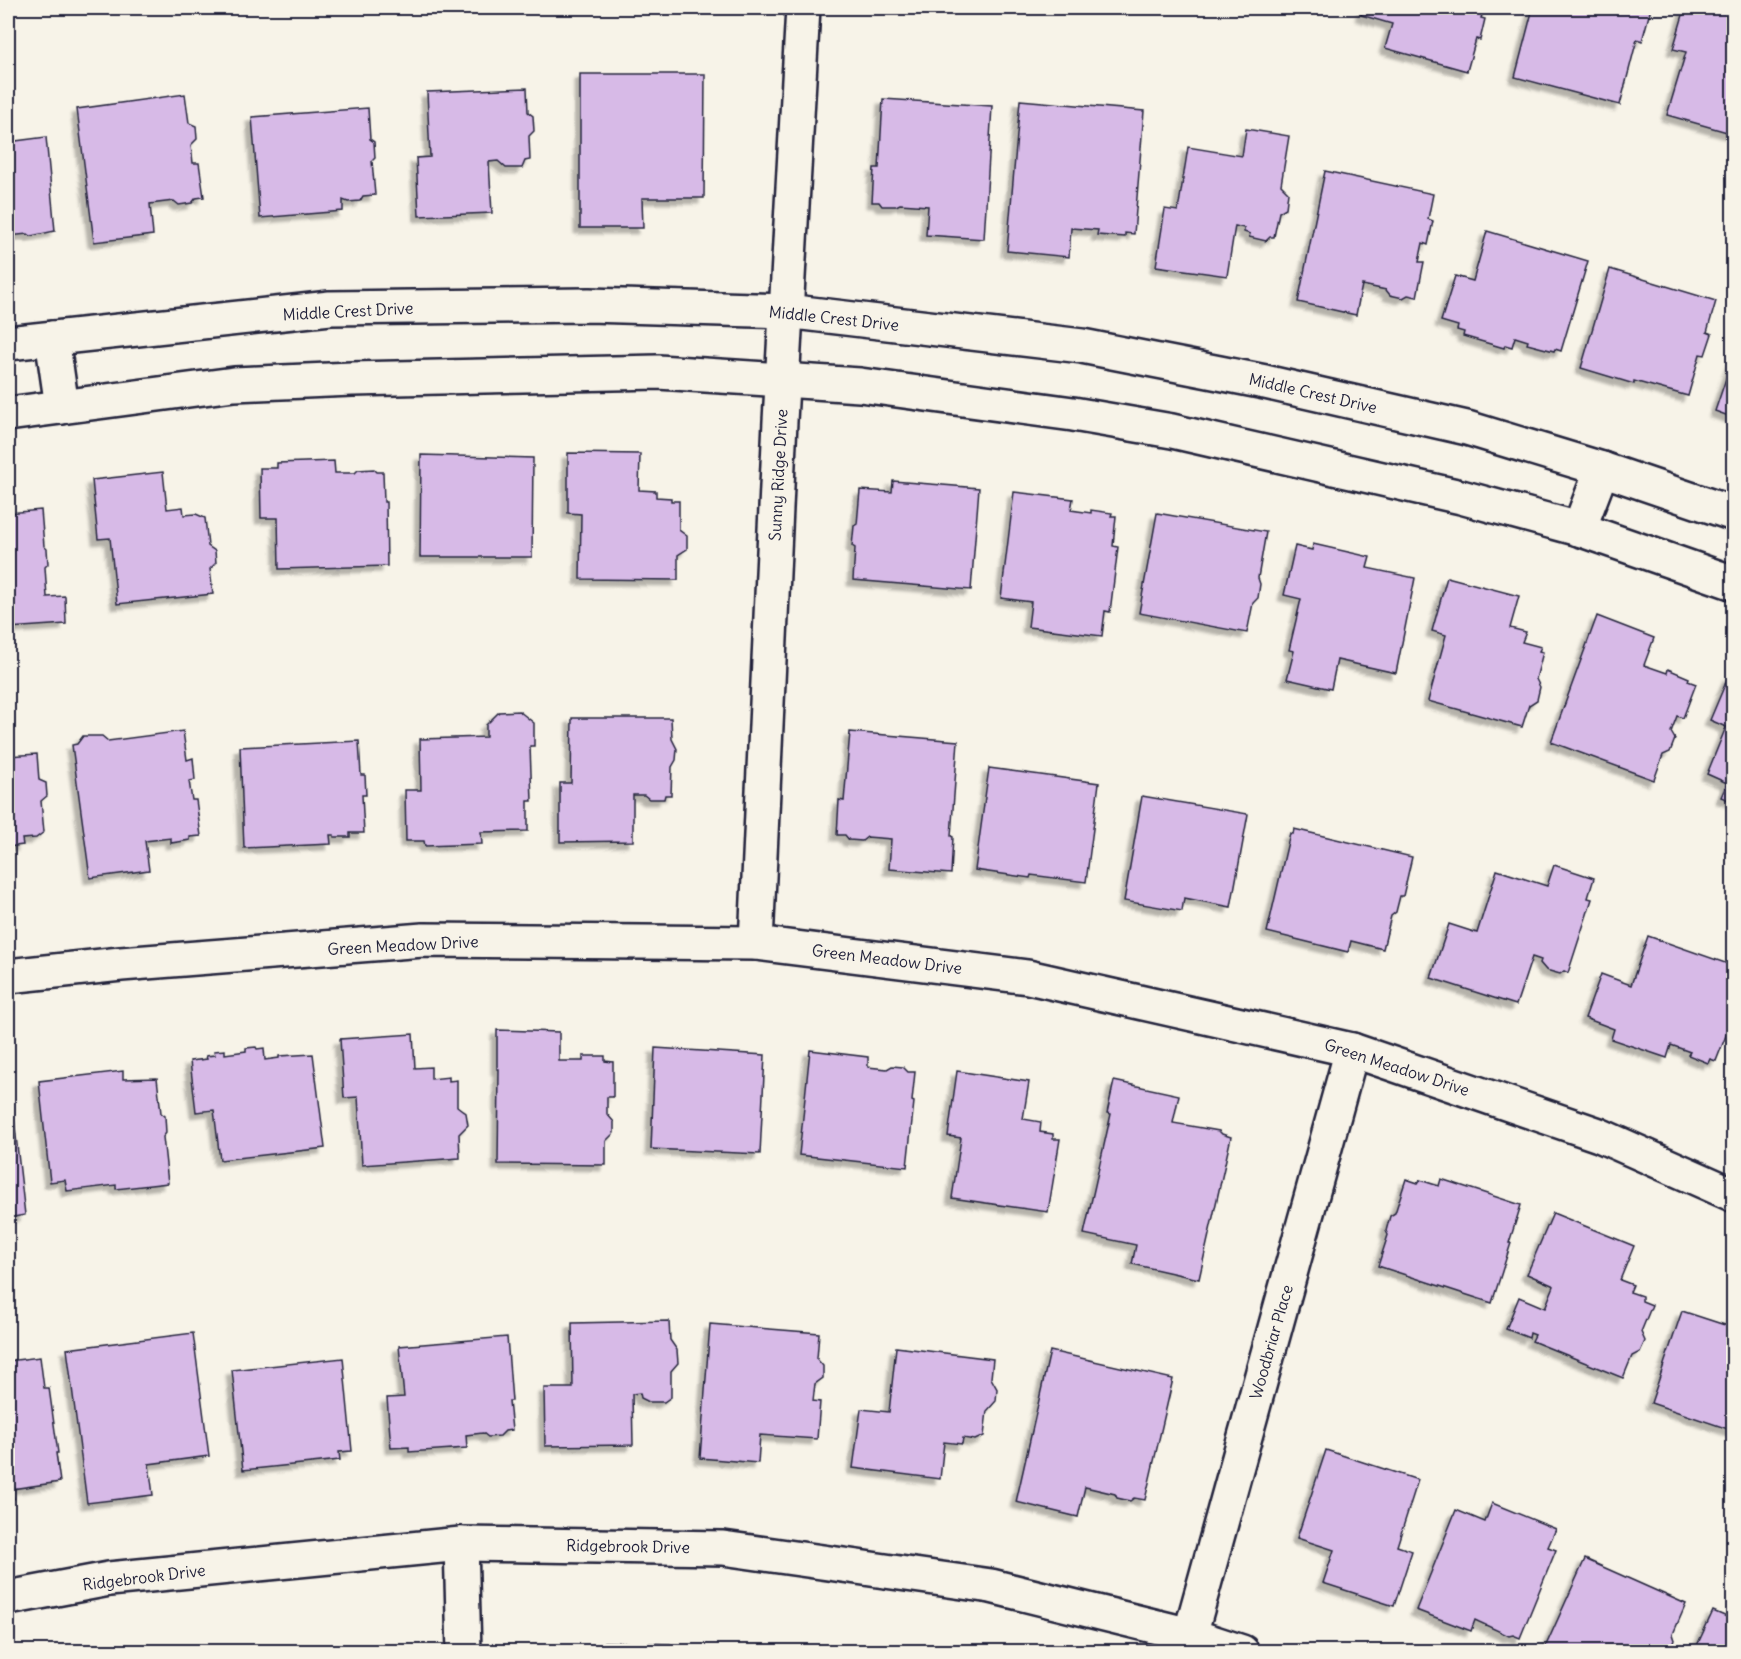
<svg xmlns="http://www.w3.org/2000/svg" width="1741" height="1659" font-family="Delius,sans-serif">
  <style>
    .building { fill: #d7bae7; stroke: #22223b; stroke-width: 1.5; filter: url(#shadow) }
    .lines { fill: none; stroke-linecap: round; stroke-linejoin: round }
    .minor-casing { stroke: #22223b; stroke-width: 38 }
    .minor { stroke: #f7f3e8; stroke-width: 33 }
    .labels { text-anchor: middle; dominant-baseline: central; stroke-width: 4.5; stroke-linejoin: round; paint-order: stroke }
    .street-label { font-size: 16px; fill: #22223b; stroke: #f7f3e8 }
  </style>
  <defs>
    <filter id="shadow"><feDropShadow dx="-5.5" dy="5.5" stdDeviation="1.5" flood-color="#0004"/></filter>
  </defs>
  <rect width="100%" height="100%" fill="#f7f3e8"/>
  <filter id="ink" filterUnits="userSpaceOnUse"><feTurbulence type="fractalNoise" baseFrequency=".0167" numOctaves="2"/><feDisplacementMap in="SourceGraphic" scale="12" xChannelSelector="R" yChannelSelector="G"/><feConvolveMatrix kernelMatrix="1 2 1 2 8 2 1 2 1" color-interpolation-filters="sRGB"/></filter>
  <g filter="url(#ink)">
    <g class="building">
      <path d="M 1363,8 L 1487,8 L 1486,13 L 1483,12 L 1481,18 L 1485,19 L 1480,40 L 1476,39 L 1467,71 L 1385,48 L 1392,24 L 1361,15 Z"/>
      <path d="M 1533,8 L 1651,8 L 1642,41 L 1637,39 L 1620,105 L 1515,77 Z"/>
      <path d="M 1685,8 L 1734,8 L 1734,134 L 1667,115 L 1686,52 L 1673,49 Z"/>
      <path d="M 580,74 L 705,74 L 704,198 L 642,198 L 643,228 L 580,228 Z"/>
      <path d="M 527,88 L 528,112 L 533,116 L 534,131 L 529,136 L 530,160 L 525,161 L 522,168 L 506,168 L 498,161 L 489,162 L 492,213 L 419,216 L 416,158 L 430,157 L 427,92 Z"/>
      <path d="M 185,94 L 189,123 L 196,126 L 197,139 L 191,145 L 193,163 L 199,163 L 204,197 L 196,198 L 192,203 L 179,205 L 174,201 L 150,204 L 153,235 L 94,242 L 77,109 Z"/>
      <path d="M 883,99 L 992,106 L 984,239 L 926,235 L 928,206 L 900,204 L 896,206 L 882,206 L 879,202 L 872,202 L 874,168 L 879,168 Z"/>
      <path d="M 1020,100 L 1144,111 L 1134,234 L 1125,233 L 1125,237 L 1097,235 L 1098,230 L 1071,228 L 1069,257 L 1007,251 Z"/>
      <path d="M 368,108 L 370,139 L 374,142 L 375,158 L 372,161 L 375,195 L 363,196 L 360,201 L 348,202 L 343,200 L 343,211 L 260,218 L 252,117 Z"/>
      <path d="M 1246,129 L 1289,136 L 1281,185 L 1288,192 L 1286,208 L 1279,212 L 1274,237 L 1270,237 L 1266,241 L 1249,237 L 1250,234 L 1244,232 L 1244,228 L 1235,226 L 1227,276 L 1156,266 L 1165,209 L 1178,211 L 1188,147 L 1242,156 Z"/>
      <path d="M 46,137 L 55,231 L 31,236 L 28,234 L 8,236 L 8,142 Z"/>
      <path d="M 1325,171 L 1433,194 L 1428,219 L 1433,221 L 1428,245 L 1423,243 L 1419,262 L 1424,262 L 1417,297 L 1408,295 L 1403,298 L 1390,295 L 1386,290 L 1362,285 L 1356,315 L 1298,302 Z"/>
      <path d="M 1487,231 L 1588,261 L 1561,351 L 1555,349 L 1554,351 L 1527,344 L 1528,341 L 1515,337 L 1512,347 L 1505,345 L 1504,348 L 1463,336 L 1464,332 L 1457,330 L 1458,326 L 1441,321 L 1455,276 L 1473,281 Z"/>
      <path d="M 1610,269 L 1716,301 L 1707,332 L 1712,334 L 1705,355 L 1700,354 L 1688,396 L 1634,381 L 1634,384 L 1581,368 Z"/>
      <path d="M 1734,355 L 1734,418 L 1715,411 Z"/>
      <path d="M 568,453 L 640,454 L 639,490 L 656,491 L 656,497 L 671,498 L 671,501 L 679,501 L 679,530 L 687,536 L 687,549 L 678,555 L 678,580 L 580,579 L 581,514 L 568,513 Z"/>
      <path d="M 421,455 L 533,458 L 532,557 L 420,557 Z"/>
      <path d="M 334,461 L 335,473 L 355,473 L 358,470 L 374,469 L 377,472 L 383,472 L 384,502 L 386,502 L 387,566 L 279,569 L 278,518 L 261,518 L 260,468 L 277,468 L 277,463 Z"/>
      <path d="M 163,472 L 167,509 L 183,507 L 184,515 L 196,514 L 205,518 L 208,546 L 215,551 L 216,563 L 210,569 L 213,594 L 117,604 L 110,538 L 98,539 L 92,480 Z"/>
      <path d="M 893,481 L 979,488 L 971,590 L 853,580 L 855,548 L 852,546 L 854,526 L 857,524 L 860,490 L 892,492 Z"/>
      <path d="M 1014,492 L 1073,499 L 1071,510 L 1091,513 L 1091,510 L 1112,513 L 1111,516 L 1116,516 L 1113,546 L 1118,547 L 1110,612 L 1105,611 L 1102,636 L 1028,627 L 1031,602 L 1001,598 Z"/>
      <path d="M 8,502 L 8,513 L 41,510 L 44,546 L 47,549 L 48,564 L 45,567 L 47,597 L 65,596 L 66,624 L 8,628 Z"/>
      <path d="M 1157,513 L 1266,532 L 1258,578 L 1260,584 L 1258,598 L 1253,603 L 1247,633 L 1139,613 Z"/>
      <path d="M 1313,544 L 1370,557 L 1367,568 L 1415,578 L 1396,673 L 1337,660 L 1331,689 L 1287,679 L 1294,651 L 1289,650 L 1301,599 L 1284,595 L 1295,546 L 1312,550 Z"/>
      <path d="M 1447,577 L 1519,596 L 1510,628 L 1526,632 L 1522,642 L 1541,647 L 1539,651 L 1543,652 L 1536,679 L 1540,687 L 1537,700 L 1529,705 L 1522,727 L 1428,701 L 1446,635 L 1432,631 Z"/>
      <path d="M 1597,616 L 1654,638 L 1644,665 L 1667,673 L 1668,669 L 1689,678 L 1688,681 L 1696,684 L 1683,718 L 1677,716 L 1671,732 L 1675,739 L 1670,752 L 1663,755 L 1654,780 L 1551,742 Z"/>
      <path d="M 1729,675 L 1734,676 L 1734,802 L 1721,797 L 1727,783 L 1707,774 L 1726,727 L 1710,720 Z"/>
      <path d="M 519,711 L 534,723 L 534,746 L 530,746 L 532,801 L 528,801 L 528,831 L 481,832 L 482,844 L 425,846 L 424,841 L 406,841 L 405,790 L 421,790 L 420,739 L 486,737 L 486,725 L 499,712 Z"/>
      <path d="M 572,718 L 671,718 L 672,739 L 677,749 L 676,760 L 672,767 L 671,795 L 665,795 L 664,799 L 649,799 L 644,795 L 633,795 L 633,841 L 560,842 L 560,783 L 571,783 Z"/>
      <path d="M 183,731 L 187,760 L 193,758 L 195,780 L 189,781 L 192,800 L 196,800 L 201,836 L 190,837 L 190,840 L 171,843 L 171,838 L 145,841 L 149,870 L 90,878 L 72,745 L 77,744 L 83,736 L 102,736 L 108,741 Z"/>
      <path d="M 850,732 L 958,741 L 951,836 L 953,837 L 951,874 L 889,869 L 891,839 L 867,837 L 862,841 L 849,840 L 845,835 L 837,835 L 839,800 L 844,801 Z"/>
      <path d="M 359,741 L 361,775 L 365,775 L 366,795 L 362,795 L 364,833 L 350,833 L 350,837 L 334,837 L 334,835 L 330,835 L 331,844 L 244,848 L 240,747 Z"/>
      <path d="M 37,754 L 39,780 L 46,783 L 47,796 L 41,801 L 44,832 L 36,838 L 22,839 L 23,845 L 8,847 L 8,756 Z"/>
      <path d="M 989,768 L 1099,783 L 1086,882 L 1031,875 L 1030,878 L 975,870 Z"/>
      <path d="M 1142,796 L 1248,814 L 1231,907 L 1184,898 L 1182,911 L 1124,901 Z"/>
      <path d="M 1294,829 L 1412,857 L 1403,896 L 1400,896 L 1396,912 L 1391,916 L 1383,949 L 1351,941 L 1348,952 L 1267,932 L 1290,833 L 1293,834 Z"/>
      <path d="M 8,853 L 11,883 L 8,884 Z"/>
      <path d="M 1554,865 L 1594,878 L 1588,898 L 1592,899 L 1568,973 L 1564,971 L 1560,974 L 1546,970 L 1540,963 L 1541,960 L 1532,957 L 1516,1005 L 1431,978 L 1449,924 L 1477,933 L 1497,870 L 1547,886 Z"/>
      <path d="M 1648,936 L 1734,966 L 1734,1024 L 1730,1034 L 1727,1033 L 1716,1061 L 1710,1059 L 1708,1063 L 1688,1055 L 1690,1052 L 1671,1045 L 1667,1058 L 1611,1039 L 1614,1029 L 1585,1018 L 1601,974 L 1631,985 Z"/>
      <path d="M 497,1030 L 559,1032 L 559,1061 L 583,1061 L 583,1056 L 605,1056 L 605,1061 L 613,1062 L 613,1097 L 607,1097 L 607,1114 L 614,1122 L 614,1133 L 606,1141 L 606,1165 L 498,1164 L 499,1069 L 497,1069 Z"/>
      <path d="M 413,1034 L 415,1068 L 431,1067 L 431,1079 L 449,1077 L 449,1081 L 457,1080 L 457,1106 L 466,1113 L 468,1125 L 459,1134 L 460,1158 L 362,1165 L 358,1097 L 344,1098 L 340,1039 Z"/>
      <path d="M 256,1047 L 257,1049 L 264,1048 L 265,1060 L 279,1058 L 279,1056 L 313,1054 L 325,1148 L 220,1160 L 214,1110 L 196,1112 L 190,1061 L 207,1059 L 206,1056 L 215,1055 L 214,1051 L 225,1050 L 225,1054 L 246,1051 L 246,1048 Z"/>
      <path d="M 655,1048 L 765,1055 L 760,1154 L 651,1149 Z"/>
      <path d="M 810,1050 L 868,1057 L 868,1067 L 887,1069 L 892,1066 L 903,1067 L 908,1072 L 915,1072 L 912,1101 L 914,1102 L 907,1167 L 799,1155 Z"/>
      <path d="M 123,1071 L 123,1079 L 157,1078 L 161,1113 L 165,1116 L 166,1133 L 163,1137 L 168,1183 L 116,1189 L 116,1185 L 67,1191 L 65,1180 L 50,1182 L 39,1081 Z"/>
      <path d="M 957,1071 L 1029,1082 L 1023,1119 L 1041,1122 L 1040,1132 L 1053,1134 L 1053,1139 L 1060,1139 L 1048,1212 L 952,1198 L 961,1138 L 948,1136 Z"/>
      <path d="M 1114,1081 L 1179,1095 L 1173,1123 L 1219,1131 L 1222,1134 L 1231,1137 L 1199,1279 L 1132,1264 L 1136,1245 L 1084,1234 L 1111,1114 L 1107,1113 Z"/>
      <path d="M 8,1092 L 11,1092 L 25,1215 L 8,1218 Z"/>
      <path d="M 1406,1179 L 1418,1183 L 1420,1180 L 1439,1186 L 1441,1179 L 1521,1205 L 1509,1243 L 1511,1243 L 1492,1303 L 1378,1266 L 1388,1235 L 1386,1231 L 1390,1216 L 1395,1213 Z"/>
      <path d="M 1553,1213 L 1634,1246 L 1620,1280 L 1633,1285 L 1630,1292 L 1642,1296 L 1642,1301 L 1652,1305 L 1641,1332 L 1645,1341 L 1640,1352 L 1632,1356 L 1623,1378 L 1532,1341 L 1535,1335 L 1530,1333 L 1529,1338 L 1506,1329 L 1519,1297 L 1545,1308 L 1554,1286 L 1527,1274 Z"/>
      <path d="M 1682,1311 L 1728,1326 L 1731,1318 L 1734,1319 L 1734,1431 L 1651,1403 Z"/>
      <path d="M 669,1321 L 670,1340 L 677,1350 L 678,1363 L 671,1371 L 671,1397 L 664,1402 L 649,1402 L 641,1398 L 640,1393 L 632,1394 L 633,1445 L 545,1446 L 544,1388 L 573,1388 L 572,1323 Z"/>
      <path d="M 710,1324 L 819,1333 L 817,1359 L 823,1366 L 823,1378 L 815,1384 L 813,1401 L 820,1402 L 817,1439 L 760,1435 L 758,1463 L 700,1458 Z"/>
      <path d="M 193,1333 L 209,1456 L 149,1464 L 153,1495 L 87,1503 L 67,1349 Z"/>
      <path d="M 507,1337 L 512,1401 L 509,1401 L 512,1430 L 505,1431 L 500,1436 L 488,1437 L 483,1433 L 466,1435 L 467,1448 L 409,1452 L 409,1447 L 391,1448 L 387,1398 L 404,1397 L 399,1346 Z"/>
      <path d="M 896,1347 L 993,1359 L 991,1378 L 997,1389 L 996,1401 L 987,1411 L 984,1436 L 975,1440 L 963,1438 L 962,1444 L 944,1442 L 940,1479 L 853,1468 L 861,1409 L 889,1412 Z"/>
      <path d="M 1050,1351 L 1173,1379 L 1145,1500 L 1134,1498 L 1130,1501 L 1117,1498 L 1115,1494 L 1085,1487 L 1078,1517 L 1016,1502 Z"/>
      <path d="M 40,1357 L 44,1388 L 49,1388 L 58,1453 L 56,1453 L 60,1482 L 12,1489 L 14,1499 L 8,1500 L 8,1361 Z"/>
      <path d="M 343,1358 L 352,1451 L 339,1452 L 340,1460 L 243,1470 L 232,1370 Z"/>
      <path d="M 1326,1450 L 1418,1480 L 1397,1546 L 1412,1551 L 1394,1606 L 1323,1583 L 1334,1550 L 1297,1538 Z"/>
      <path d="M 1492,1503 L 1556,1529 L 1548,1547 L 1556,1550 L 1520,1638 L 1513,1635 L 1509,1636 L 1475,1620 L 1471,1631 L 1416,1610 L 1456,1510 L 1485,1522 Z"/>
      <path d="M 1585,1559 L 1686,1604 L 1673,1634 L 1675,1640 L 1670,1652 L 1543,1652 Z"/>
      <path d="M 1713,1611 L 1734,1620 L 1734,1652 L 1694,1652 Z"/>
      <path d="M 605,1642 L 670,1644 L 669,1652 L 605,1652 Z"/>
      <path d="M 703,1648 L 743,1652 L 703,1652 Z"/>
    </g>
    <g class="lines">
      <g class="minor-casing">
        <g id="minor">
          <path d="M 52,338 L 62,407"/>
          <path d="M 8,343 L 330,308 L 589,305 L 786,311 L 1082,346 L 1265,382 L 1467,428 L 1602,469 L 1734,514"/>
          <path d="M 8,414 L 234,384 L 352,379 L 658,372 L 860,385 L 1073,414 L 1172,431 L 1461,497 L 1579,529 L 1734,583"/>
          <path d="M 1579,529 L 1602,469"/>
          <path d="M 756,943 L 780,421 L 803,8"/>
          <path d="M 8,976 L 121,964 L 423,940 L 756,943 L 1028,977 L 1352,1050 L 1599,1135 L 1734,1195"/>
          <path d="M 461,1544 L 464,1652"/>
          <path d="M 8,1598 L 109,1579 L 461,1544 L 723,1548 L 991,1586 L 1190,1635 L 1242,1652"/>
          <path d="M 1190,1635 L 1352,1050"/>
        </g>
      </g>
      <use href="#minor" class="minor"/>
    </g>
  </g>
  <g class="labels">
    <g class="street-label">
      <text transform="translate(348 311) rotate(-3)">Middle Crest Drive</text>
      <text transform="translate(834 318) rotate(6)">Middle Crest Drive</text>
      <text transform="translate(1313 393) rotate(13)">Middle Crest Drive</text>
      <text transform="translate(778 475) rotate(-87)">Sunny Ridge Drive</text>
      <text transform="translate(403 945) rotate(-3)">Green Meadow Drive</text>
      <text transform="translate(887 959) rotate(7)">Green Meadow Drive</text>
      <text transform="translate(1397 1067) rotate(18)">Green Meadow Drive</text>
      <text transform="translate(1271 1342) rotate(-74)">Woodbriar Place</text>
      <text transform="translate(628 1546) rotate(1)">Ridgebrook Drive</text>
      <text transform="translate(144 1577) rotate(-7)">Ridgebrook Drive</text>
    </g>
  </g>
  <rect width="1741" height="1659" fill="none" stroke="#f7f3e8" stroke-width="30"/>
  <rect x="15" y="15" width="1711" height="1629" fill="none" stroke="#22223b" stroke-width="2" filter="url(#ink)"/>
</svg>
